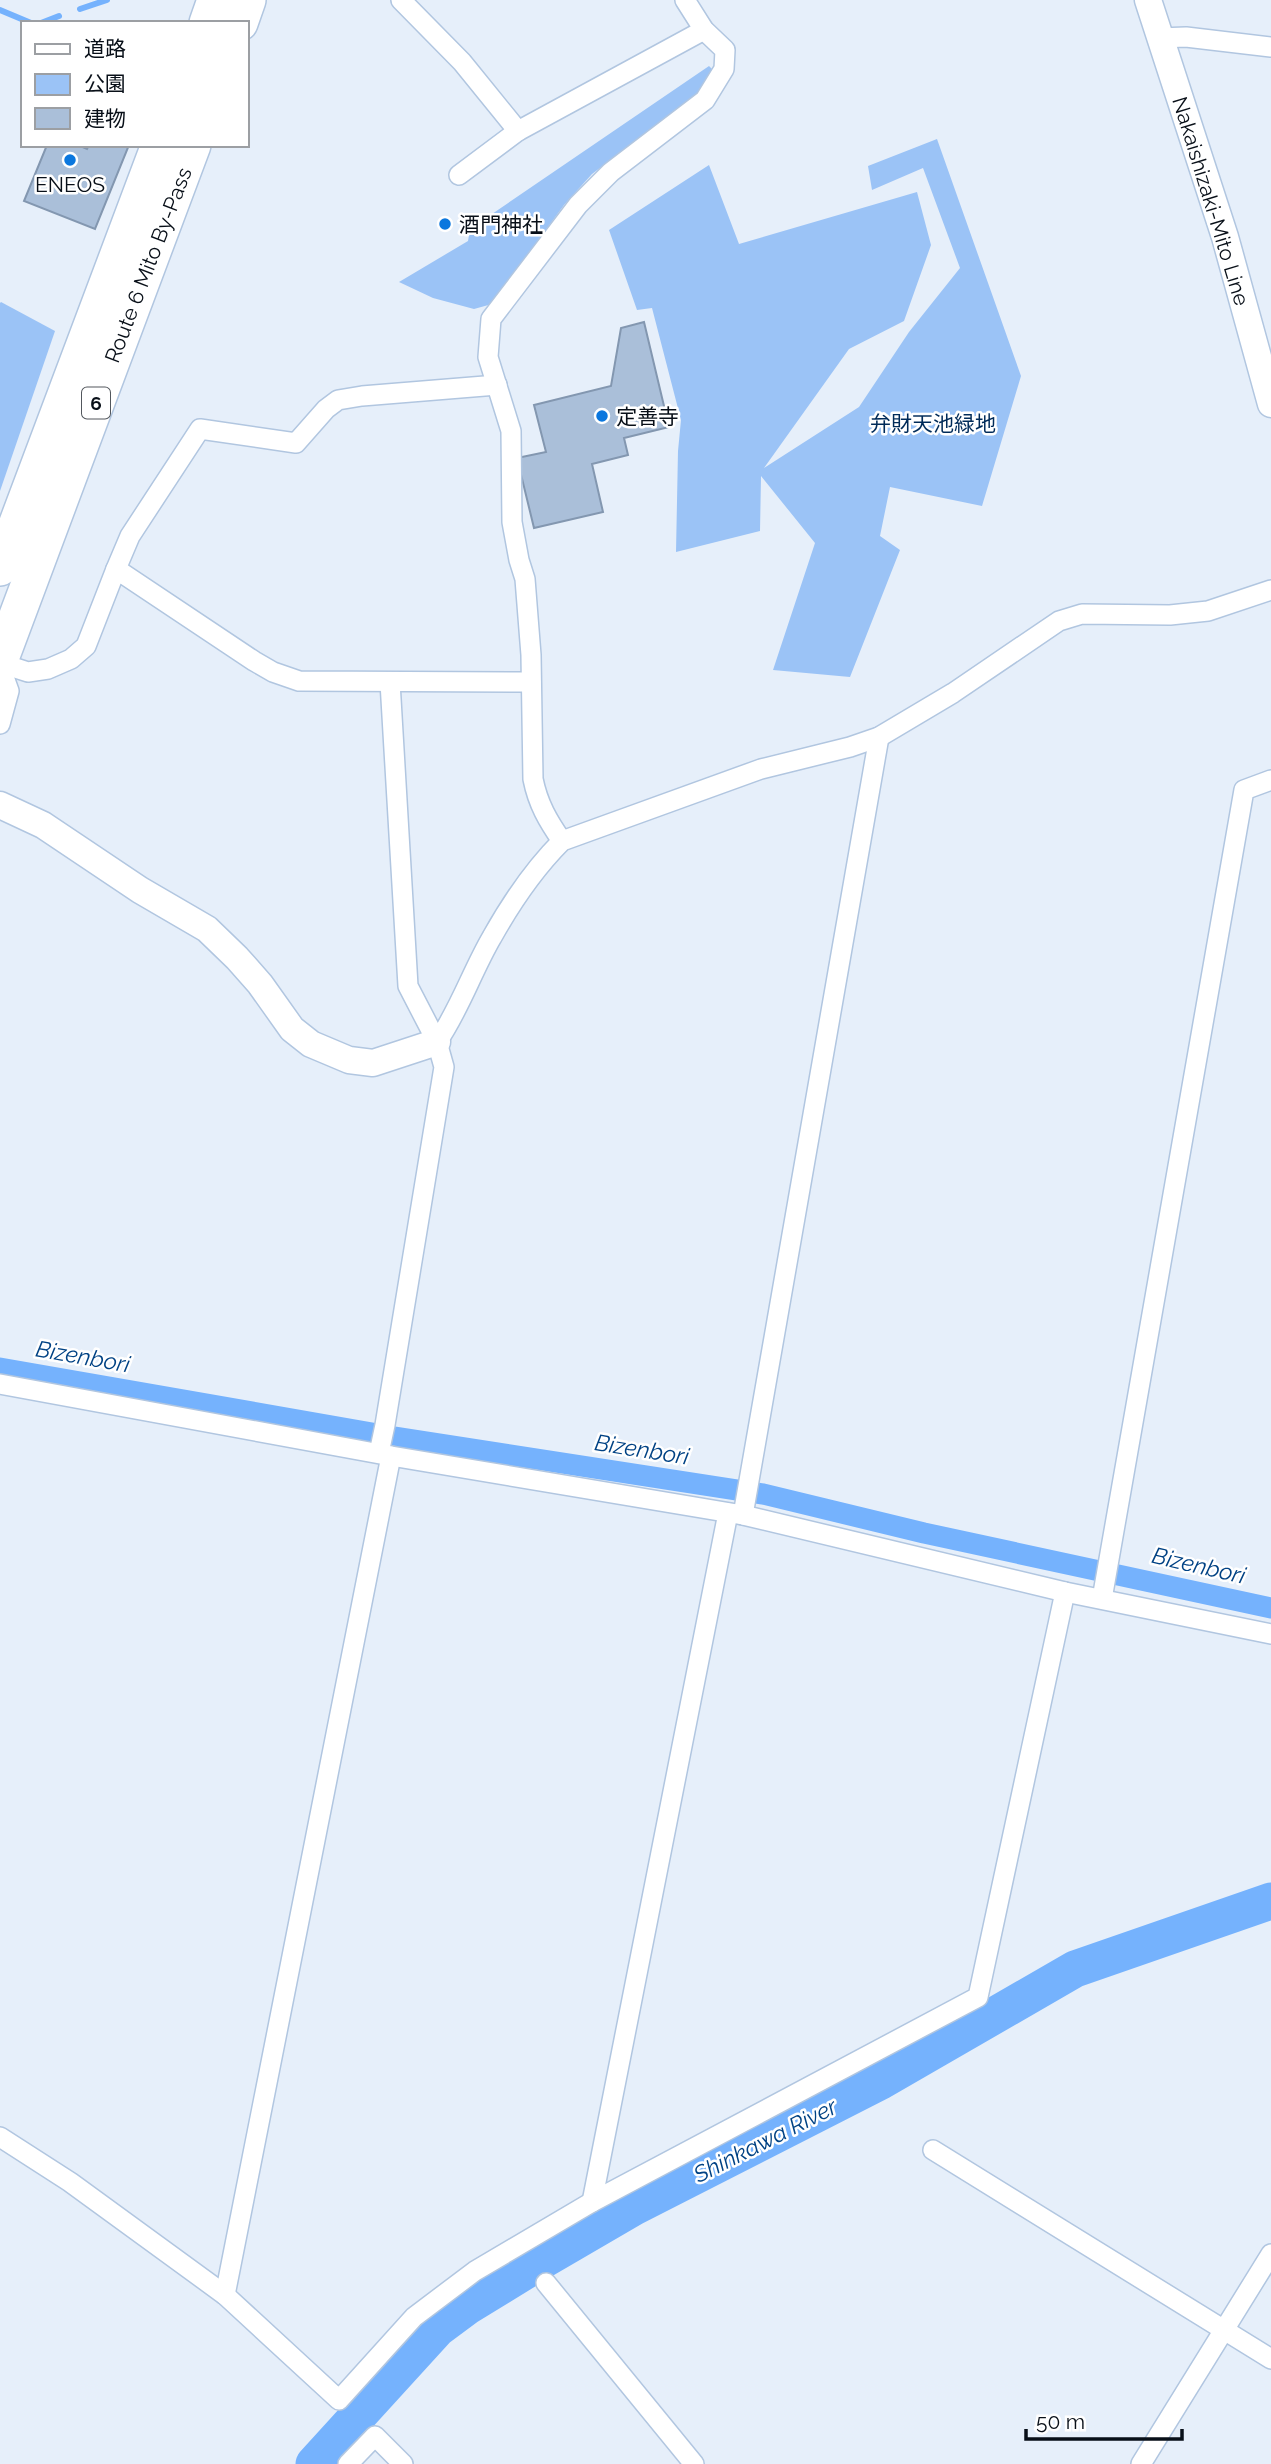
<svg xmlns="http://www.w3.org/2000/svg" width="1271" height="2464" font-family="Raleway,'Noto Sans JP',sans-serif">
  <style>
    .green { fill: #9bc3f6 }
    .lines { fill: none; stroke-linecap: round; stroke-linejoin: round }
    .stream { stroke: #75b2fd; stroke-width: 6 }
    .canal { stroke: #75b2fd; stroke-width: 21 }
    .river { stroke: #75b2fd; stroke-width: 37 }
    .building { fill: #aabfd9; stroke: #8397b0; stroke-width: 2 }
    .street-casing { stroke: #b1c6e0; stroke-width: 22 }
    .secondary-casing { stroke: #b1c6e0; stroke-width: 29 }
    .highway-casing { stroke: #b1c6e0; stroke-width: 38 }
    .street { stroke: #fff; stroke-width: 19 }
    .secondary { stroke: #fff; stroke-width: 26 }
    .highway { stroke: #fff; stroke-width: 35 }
    .poi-dot { fill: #0b77de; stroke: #fff; stroke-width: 2.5 }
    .labels { text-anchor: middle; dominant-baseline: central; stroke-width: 5; stroke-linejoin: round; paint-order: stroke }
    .shield { fill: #fff; stroke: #52575d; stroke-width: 2 }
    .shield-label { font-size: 19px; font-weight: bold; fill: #080f18 }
    .poi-label { font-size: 21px; fill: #080f18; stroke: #fff; text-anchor: start }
    .street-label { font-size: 21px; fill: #080f18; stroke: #fff }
    .park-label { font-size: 21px; fill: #002b59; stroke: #fff }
    .water-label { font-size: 23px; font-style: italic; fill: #004284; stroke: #fff }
  </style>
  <rect width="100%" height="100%" fill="#e6effa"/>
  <g class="green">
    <path d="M 709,66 L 713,70 L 696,95 L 592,174 L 564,205 L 492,304 L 474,309 L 433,298 L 399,282 L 468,241 L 470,229 Z"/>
    <path d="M 937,139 L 1021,376 L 982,506 L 890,487 L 880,536 L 900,550 L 850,677 L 773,670 L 815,543 L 761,476 L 760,531 L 676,552 L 678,451 L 681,420 L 652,308 L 637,310 L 609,230 L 709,165 L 739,244 L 917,192 L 931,245 L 904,321 L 849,349 L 764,468 L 859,407 L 909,332 L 960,268 L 923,168 L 872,190 L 868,166 Z"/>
    <path d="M 1,302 L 55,331 L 0,491 L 0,303 Z"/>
  </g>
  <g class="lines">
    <g class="stream">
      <path d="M 80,9 L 107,0"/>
      <path d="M 0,10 L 31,23"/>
      <path d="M 41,23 L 59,16"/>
    </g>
    <path class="canal" d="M 0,1368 L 395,1437 L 763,1494 L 924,1533 L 1271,1608"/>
    <path class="river" d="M 314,2464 L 437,2329 L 468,2306 L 543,2260 L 634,2207 L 881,2081 L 1075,1969 L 1271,1901"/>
  </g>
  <g class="building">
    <path d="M 47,145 L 78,145 L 87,149 L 89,145 L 129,145 L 95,229 L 24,201 Z"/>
    <path d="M 644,322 L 669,427 L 624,438 L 628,455 L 592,464 L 603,512 L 534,528 L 517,458 L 546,452 L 534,405 L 611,386 L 621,328 Z"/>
  </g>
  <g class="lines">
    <g class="street-casing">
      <g id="street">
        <path d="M 401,0 L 462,62 L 518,131"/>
        <path d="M 1159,38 L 1186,37 L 1271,47"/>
        <path d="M 459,175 L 518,131 L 704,30"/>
        <path d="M 116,569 L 130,536 L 200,429 L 296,443 L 326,409 L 338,400 L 362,396 L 497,385"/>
        <path d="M 0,663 L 28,672 L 48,669 L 71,659 L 86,646 L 116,569 L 254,661 L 273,672 L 299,681 L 531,682"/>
        <path d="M 0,666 L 9,691 L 0,724"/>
        <path d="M 562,841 C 548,821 538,804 533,779 L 531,655 L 525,579 L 519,560 L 512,522 L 511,431 L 488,357 L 491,319 L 578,205 L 611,172 L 705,100 L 724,69 L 725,50 L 704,30 L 685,0"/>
        <path d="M 437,1042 C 460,1009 472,971 492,937 C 511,903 534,869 562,841 L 761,769 L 850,747 L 879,737 L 953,693 L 1059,621 L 1082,614 L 1170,615 L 1208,611 L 1271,590"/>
        <path d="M 0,1384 L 391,1456 L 743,1515 L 1065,1592 L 1271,1634"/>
        <path d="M 379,1453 L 385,1425 L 444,1067 L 437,1042 L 408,986 L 390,682"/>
        <path d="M 743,1515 L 879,737"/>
        <path d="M 1102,1599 L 1244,790 L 1271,780"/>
        <path d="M 0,2137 L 70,2182 L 225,2295 L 339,2400 L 414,2317 L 475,2271 L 592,2202 L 978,1997 L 1065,1592"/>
        <path d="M 933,2150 L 1271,2359"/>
        <path d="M 592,2202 L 728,1513"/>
        <path d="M 546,2283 L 694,2464"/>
        <path d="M 225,2295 L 391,1456"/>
        <path d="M 348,2464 L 375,2436 L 403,2464"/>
        <path d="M 1141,2464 L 1271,2254"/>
      </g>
    </g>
    <g class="secondary-casing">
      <g id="secondary">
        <path d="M 1148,0 L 1225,237 L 1271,404"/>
        <path d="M 0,805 L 43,825 L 140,890 L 207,929 L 237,958 L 260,984 L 292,1029 L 311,1044 L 349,1060 L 373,1063 L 437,1042"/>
      </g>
    </g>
    <g class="highway-casing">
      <g id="highway">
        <path d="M 207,23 L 215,0"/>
        <path d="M 240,23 L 248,0"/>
        <path d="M 0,568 L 159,145"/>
        <path d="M 0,661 L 193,145"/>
      </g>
    </g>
    <use href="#street" class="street"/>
    <use href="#secondary" class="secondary"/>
    <use href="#highway" class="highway"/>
  </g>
  <g class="poi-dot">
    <circle cx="70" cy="160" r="7"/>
    <circle cx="445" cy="224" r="7"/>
    <circle cx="602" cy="416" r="7"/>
  </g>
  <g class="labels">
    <rect class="shield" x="82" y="387.5" width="28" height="31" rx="5"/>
    <g class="shield-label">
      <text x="96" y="403">6</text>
    </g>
    <g class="poi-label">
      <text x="70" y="184" text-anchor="middle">ENEOS</text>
      <text x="459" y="224">酒門神社</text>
      <text x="616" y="416">定善寺</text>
    </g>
    <g class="street-label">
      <text transform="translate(1211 201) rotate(73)">Nakaishizaki-Mito Line</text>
      <text transform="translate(148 265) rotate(-69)">Route 6 Mito By-Pass</text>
    </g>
    <g class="park-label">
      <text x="933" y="423">弁財天池緑地</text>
    </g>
    <g class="water-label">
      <text transform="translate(83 1356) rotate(10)">Bizenbori</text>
      <text transform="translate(642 1449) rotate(9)">Bizenbori</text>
      <text transform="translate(1199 1565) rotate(13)">Bizenbori</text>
      <text transform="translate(765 2140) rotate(-27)">Shinkawa River</text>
    </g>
  </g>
  <rect x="21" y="21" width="228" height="126" fill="#ffffff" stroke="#9c9fa3" stroke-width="2"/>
  <rect x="35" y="44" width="35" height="10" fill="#ffffff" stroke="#9c9fa3" stroke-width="2"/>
  <text x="84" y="56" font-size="21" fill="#080f18">道路</text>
  <rect x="35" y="74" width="35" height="21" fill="#9bc3f6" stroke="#9c9fa3" stroke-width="2"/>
  <text x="84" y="91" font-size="21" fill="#080f18">公園</text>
  <rect x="35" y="108" width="35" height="21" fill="#aabfd9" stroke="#9c9fa3" stroke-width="2"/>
  <text x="84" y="126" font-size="21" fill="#080f18">建物</text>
  <path d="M1026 2429v10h156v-10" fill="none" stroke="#080f18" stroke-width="3.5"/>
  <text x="1036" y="2429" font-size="21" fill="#080f18" stroke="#ffffff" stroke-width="5" paint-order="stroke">50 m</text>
</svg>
